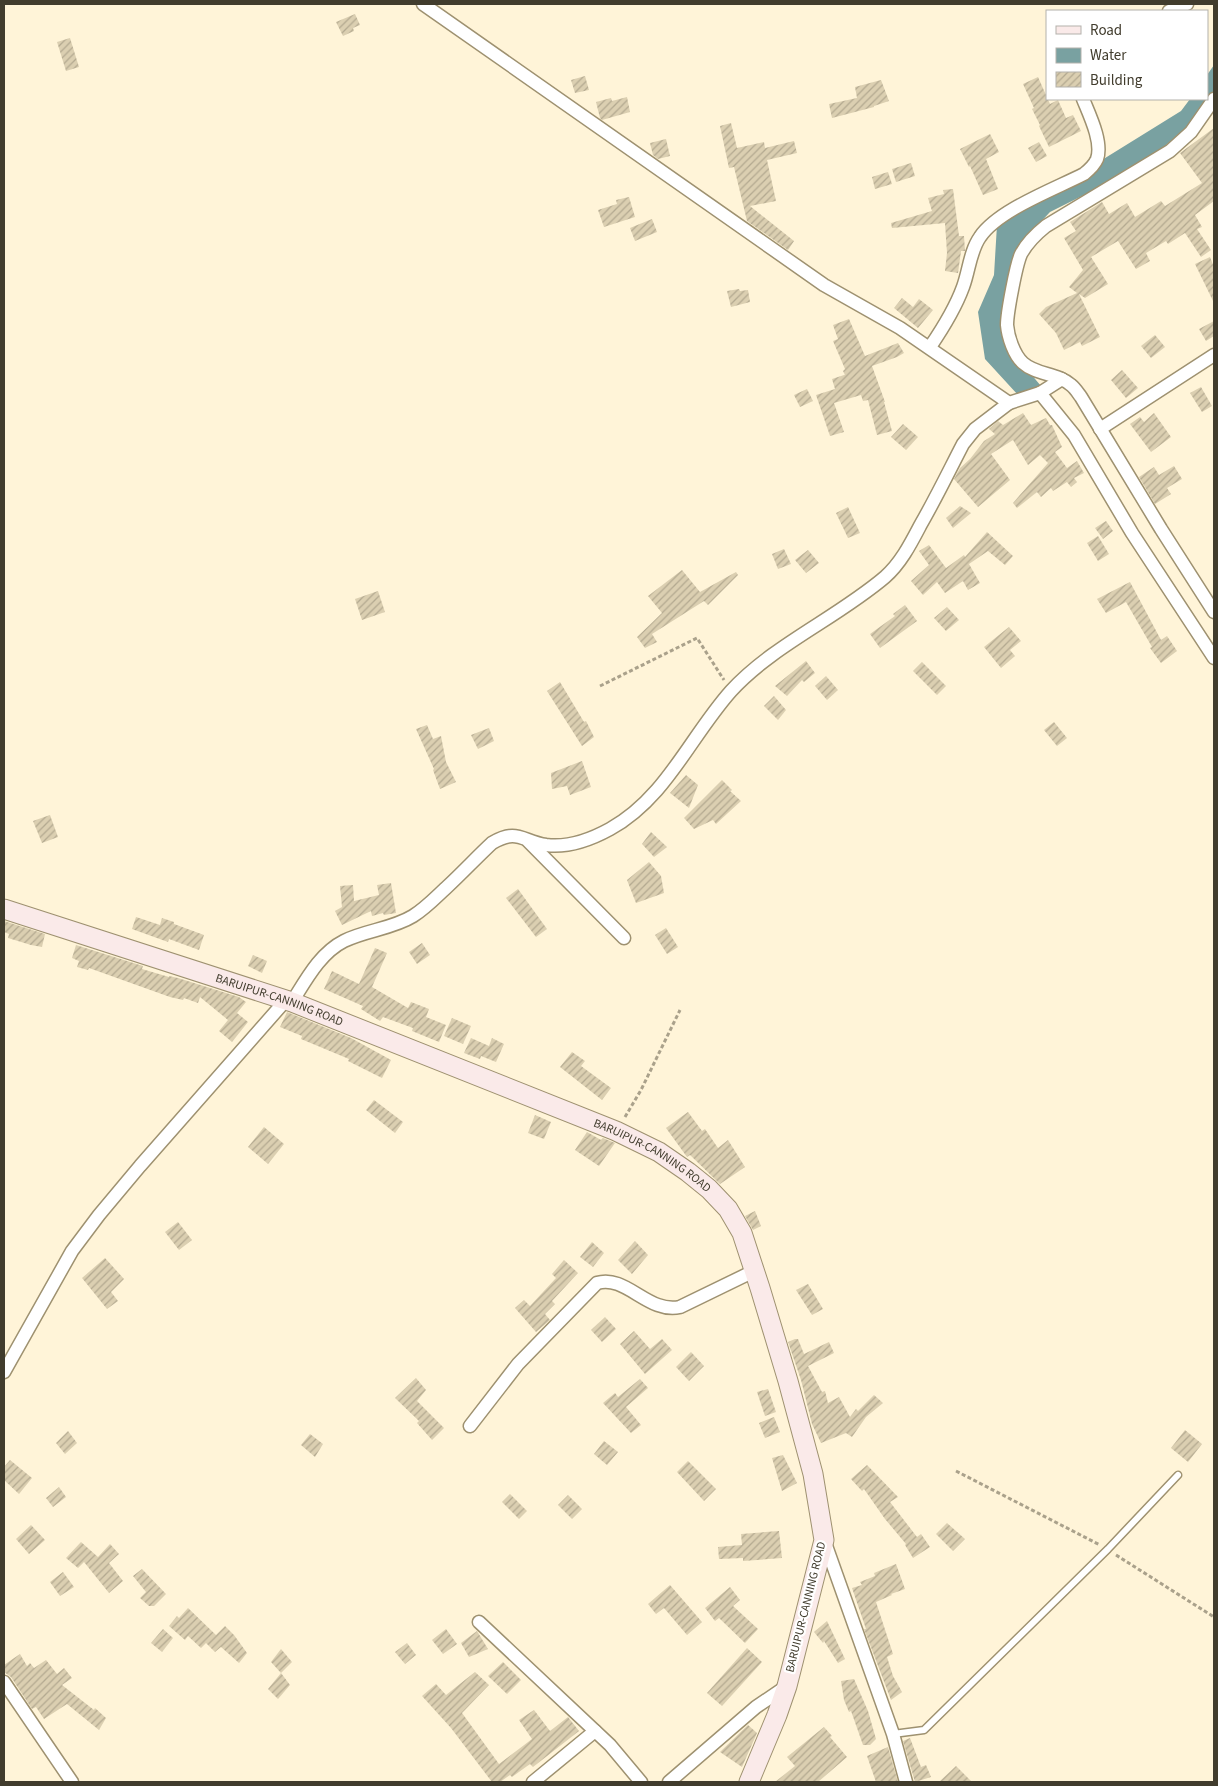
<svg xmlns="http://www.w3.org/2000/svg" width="1218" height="1786" font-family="'Source Sans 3',sans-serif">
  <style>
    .water { fill: #79a1a1 }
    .building { fill: url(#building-hatch) }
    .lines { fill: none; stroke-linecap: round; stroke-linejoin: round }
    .lane-casing { stroke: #9e9170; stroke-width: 9 }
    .street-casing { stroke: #9e9170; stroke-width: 15 }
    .secondary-casing { stroke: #9e9170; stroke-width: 21 }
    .path { stroke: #aaa18b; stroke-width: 3; stroke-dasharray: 4 2.5; stroke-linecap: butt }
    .lane { stroke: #fff; stroke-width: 6 }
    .street { stroke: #fff; stroke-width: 12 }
    .secondary { stroke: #faeae9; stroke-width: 19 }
    .labels { text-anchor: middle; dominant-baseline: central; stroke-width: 4.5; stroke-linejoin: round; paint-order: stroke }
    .street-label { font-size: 12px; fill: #413c2d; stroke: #fff }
  </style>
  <defs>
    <pattern id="building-hatch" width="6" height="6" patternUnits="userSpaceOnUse" patternTransform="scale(1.25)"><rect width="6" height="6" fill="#dbcfb1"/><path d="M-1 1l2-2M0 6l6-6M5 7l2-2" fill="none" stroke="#b3a990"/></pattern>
  </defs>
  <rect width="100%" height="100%" fill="#fff4d8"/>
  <path class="water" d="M 1214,65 L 1214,95 L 1204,112 L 1142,166 L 1050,212 L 1022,242 L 1009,348 L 1046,392 L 1018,395 L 985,359 L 978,312 L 994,275 L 997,225 L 1181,111 L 1190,99 L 1207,99 L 1207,75 Z"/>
  <g class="building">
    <path d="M 355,14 L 360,25 L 353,28 L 354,31 L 343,36 L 336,22 Z"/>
    <path d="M 70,38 L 79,67 L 66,71 L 57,42 Z"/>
    <path d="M 585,76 L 589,90 L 575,93 L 571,80 Z"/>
    <path d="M 1038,77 L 1050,104 L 1058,100 L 1066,118 L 1073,115 L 1081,131 L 1049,147 L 1039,126 L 1040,125 L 1032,109 L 1034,108 L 1023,84 Z"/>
    <path d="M 881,80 L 889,101 L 874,106 L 874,107 L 832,118 L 829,104 L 857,98 L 855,87 Z"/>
    <path d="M 627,97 L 630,112 L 602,120 L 600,118 L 596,102 L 611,98 L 612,101 Z"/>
    <path d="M 731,123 L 737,148 L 764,142 L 765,148 L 794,141 L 797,153 L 767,160 L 776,201 L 750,206 L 794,241 L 788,250 L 747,221 L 734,167 L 729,168 L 720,126 Z"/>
    <path d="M 1214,128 L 1214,201 L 1195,215 L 1202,227 L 1197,229 L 1211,250 L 1201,257 L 1185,233 L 1168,244 L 1166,241 L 1146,253 L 1150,261 L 1136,269 L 1118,241 L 1091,257 L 1108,284 L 1085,298 L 1079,294 L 1100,337 L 1082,346 L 1080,342 L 1064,350 L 1056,333 L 1039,314 L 1046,307 L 1077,293 L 1069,287 L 1083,270 L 1064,238 L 1076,231 L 1070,222 L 1102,202 L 1109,214 L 1127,203 L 1135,217 L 1161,201 L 1165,206 L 1202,183 L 1180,153 Z"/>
    <path d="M 990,134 L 999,152 L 986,159 L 998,189 L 983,195 L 970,166 L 969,167 L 960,149 Z"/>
    <path d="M 666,139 L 670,156 L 658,159 L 653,155 L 650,143 Z"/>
    <path d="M 1039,142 L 1047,156 L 1036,162 L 1028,148 Z"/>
    <path d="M 911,163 L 915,176 L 896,182 L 892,169 Z"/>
    <path d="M 888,172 L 892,184 L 875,189 L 872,177 Z"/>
    <path d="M 953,189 L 959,236 L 964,236 L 965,251 L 961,251 L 958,273 L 945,271 L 947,253 L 945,223 L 892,228 L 891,223 L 932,211 L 928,198 L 944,194 L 943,190 Z"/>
    <path d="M 629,197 L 635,217 L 604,227 L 598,210 L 617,204 L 616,200 Z"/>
    <path d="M 652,219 L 657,232 L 635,241 L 630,228 Z"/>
    <path d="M 1210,257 L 1214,267 L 1214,303 L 1195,264 Z"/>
    <path d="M 739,289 L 740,291 L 748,290 L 750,302 L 731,307 L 727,291 Z"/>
    <path d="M 902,298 L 913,307 L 919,299 L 933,310 L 918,328 L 894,308 Z"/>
    <path d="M 849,319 L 865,356 L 898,343 L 904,353 L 897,357 L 872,366 L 885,402 L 884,402 L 892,431 L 877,435 L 868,400 L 863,401 L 861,395 L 834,403 L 844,432 L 830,436 L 816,395 L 835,389 L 832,379 L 847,374 L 845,375 L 843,371 L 845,369 L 833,341 L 838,339 L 833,325 Z"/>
    <path d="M 1214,321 L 1214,336 L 1206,341 L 1199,329 Z"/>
    <path d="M 1155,335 L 1165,347 L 1151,358 L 1141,346 Z"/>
    <path d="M 1122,370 L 1138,388 L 1126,398 L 1111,380 Z"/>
    <path d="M 1201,387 L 1212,406 L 1202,412 L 1190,393 Z"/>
    <path d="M 807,389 L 813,401 L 800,407 L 794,395 Z"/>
    <path d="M 1023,413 L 1031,425 L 1046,418 L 1050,425 L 1052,425 L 1062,447 L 1055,452 L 1067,468 L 1077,461 L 1084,473 L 1074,478 L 1077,482 L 1071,487 L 1067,482 L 1053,491 L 1051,488 L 1041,497 L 1037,492 L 1017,508 L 1013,503 L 1048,463 L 1040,455 L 1028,465 L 1013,440 L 991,454 L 1010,480 L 978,507 L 954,479 L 960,468 L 970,459 L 984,441 L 995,434 L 989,429 L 998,421 L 1003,425 Z"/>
    <path d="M 1154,413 L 1171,437 L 1151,452 L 1130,424 L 1140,417 L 1144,422 Z"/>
    <path d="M 903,424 L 918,437 L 906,450 L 891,437 Z"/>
    <path d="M 1174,466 L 1182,479 L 1167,488 L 1171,494 L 1155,504 L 1139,477 L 1154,467 L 1159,475 Z"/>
    <path d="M 960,506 L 971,513 L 953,528 L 946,518 Z"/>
    <path d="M 848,507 L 860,533 L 848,538 L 836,513 Z"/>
    <path d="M 1106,521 L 1113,531 L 1103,539 L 1095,528 Z"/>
    <path d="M 987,532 L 1013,556 L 1005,565 L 988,551 L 969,564 L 980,583 L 968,590 L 963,581 L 945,593 L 937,582 L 923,595 L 911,581 L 929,565 L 919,551 L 929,545 L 946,568 L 964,555 L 965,557 Z"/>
    <path d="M 1098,536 L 1109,554 L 1098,561 L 1087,543 Z"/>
    <path d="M 784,549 L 791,564 L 778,569 L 772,554 Z"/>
    <path d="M 808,550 L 819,563 L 806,573 L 795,560 Z"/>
    <path d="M 682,570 L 700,592 L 736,572 L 738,575 L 708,605 L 704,601 L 652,634 L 657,642 L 645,648 L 637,637 L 662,613 L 648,596 Z"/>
    <path d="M 1130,582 L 1161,640 L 1167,636 L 1177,651 L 1161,663 L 1150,648 L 1152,647 L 1126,602 L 1106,613 L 1097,599 Z"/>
    <path d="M 378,591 L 385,612 L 362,620 L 355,599 Z"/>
    <path d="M 905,605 L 917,621 L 880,648 L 870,634 L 895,616 L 893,614 Z"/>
    <path d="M 947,607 L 959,620 L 946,631 L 934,618 Z"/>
    <path d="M 1009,627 L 1021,641 L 1010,650 L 1015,656 L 1001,668 L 984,647 Z"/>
    <path d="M 806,661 L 815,673 L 804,682 L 802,680 L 787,696 L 775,686 Z"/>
    <path d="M 922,662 L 946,686 L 937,695 L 913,671 Z"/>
    <path d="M 826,676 L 838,690 L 827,700 L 815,686 Z"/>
    <path d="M 560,682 L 584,722 L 586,721 L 594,737 L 582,746 L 547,691 Z"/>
    <path d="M 774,696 L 786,710 L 778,720 L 764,706 Z"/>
    <path d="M 1054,722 L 1067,738 L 1057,746 L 1044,730 Z"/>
    <path d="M 427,725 L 433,739 L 441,736 L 446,762 L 456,782 L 440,789 L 433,770 L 434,769 L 416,729 Z"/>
    <path d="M 489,728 L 494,741 L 478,749 L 471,735 Z"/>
    <path d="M 582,761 L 591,787 L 570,795 L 567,786 L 552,789 L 551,773 Z"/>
    <path d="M 686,775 L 698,785 L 689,808 L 670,793 Z"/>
    <path d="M 722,780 L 732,790 L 730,791 L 741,801 L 716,824 L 713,820 L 694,829 L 684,818 Z"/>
    <path d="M 50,815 L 58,837 L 42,843 L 33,821 Z"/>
    <path d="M 651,832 L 667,847 L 654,857 L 642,844 Z"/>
    <path d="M 649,862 L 661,876 L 664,893 L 636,903 L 627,880 Z"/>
    <path d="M 391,883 L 396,913 L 384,915 L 383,913 L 372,916 L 371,911 L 342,925 L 335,911 L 342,907 L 340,886 L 353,885 L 354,901 L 379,895 L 377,885 Z"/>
    <path d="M 518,889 L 547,929 L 536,937 L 506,898 Z"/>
    <path d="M 136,917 L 160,925 L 162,918 L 174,922 L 174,924 L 204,935 L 199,950 L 169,939 L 168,942 L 132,929 Z"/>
    <path d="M 4,921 L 45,934 L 42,947 L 31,945 L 8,938 L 9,934 L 4,932 Z"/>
    <path d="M 666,928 L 678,947 L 667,954 L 655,935 Z"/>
    <path d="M 422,943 L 430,955 L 417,964 L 409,952 Z"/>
    <path d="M 76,945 L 143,966 L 142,969 L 169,977 L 169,976 L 178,978 L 239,997 L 246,1002 L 237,1013 L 248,1022 L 232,1042 L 219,1031 L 228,1020 L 200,997 L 198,1003 L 184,998 L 183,1000 L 170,997 L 89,968 L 88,970 L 77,967 L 79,961 L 72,958 Z"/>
    <path d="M 375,948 L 387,953 L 372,987 L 408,1008 L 411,1002 L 429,1009 L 426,1017 L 446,1025 L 439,1042 L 412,1031 L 413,1028 L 383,1017 L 380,1021 L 361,1009 L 363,1006 L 324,989 L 332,971 L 359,984 Z"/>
    <path d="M 253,955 L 267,961 L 262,973 L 248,966 Z"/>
    <path d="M 287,1012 L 351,1038 L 391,1060 L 382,1078 L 348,1061 L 349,1059 L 301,1039 L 302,1036 L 280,1027 Z"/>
    <path d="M 452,1018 L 471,1026 L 463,1044 L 444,1036 Z"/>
    <path d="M 471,1038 L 489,1046 L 492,1038 L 504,1044 L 496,1062 L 481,1056 L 480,1059 L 464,1053 Z"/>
    <path d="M 572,1052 L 585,1061 L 581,1066 L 611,1088 L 602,1100 L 560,1067 Z"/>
    <path d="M 374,1100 L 403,1122 L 395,1133 L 366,1110 Z"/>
    <path d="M 688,1112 L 702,1131 L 705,1129 L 718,1148 L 728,1140 L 745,1167 L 720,1184 L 690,1155 L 687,1157 L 666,1128 Z"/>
    <path d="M 535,1115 L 551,1122 L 544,1139 L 528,1133 Z"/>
    <path d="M 264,1127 L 284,1144 L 268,1164 L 248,1147 Z"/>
    <path d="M 587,1132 L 601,1140 L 603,1138 L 615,1143 L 599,1166 L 575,1150 Z"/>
    <path d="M 755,1211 L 761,1226 L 753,1230 L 745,1216 Z"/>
    <path d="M 178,1222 L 192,1240 L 179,1250 L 165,1232 Z"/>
    <path d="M 635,1241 L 648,1255 L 632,1274 L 618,1260 Z"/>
    <path d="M 592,1242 L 604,1253 L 593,1267 L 580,1257 Z"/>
    <path d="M 105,1258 L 124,1279 L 111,1292 L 118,1301 L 107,1309 L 82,1278 Z"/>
    <path d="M 564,1260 L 578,1273 L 552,1301 L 555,1304 L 545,1314 L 550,1320 L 536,1332 L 515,1308 L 524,1300 L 530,1306 L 556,1278 L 552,1274 Z"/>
    <path d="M 808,1284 L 823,1309 L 812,1315 L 796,1290 Z"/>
    <path d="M 605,1317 L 616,1329 L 602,1342 L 591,1330 Z"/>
    <path d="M 634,1331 L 650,1349 L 662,1339 L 672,1350 L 645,1374 L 620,1344 Z"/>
    <path d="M 795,1339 L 798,1339 L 804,1354 L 829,1342 L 834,1353 L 808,1366 L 822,1392 L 825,1391 L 828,1403 L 839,1397 L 850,1417 L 856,1409 L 858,1411 L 874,1395 L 883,1403 L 866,1417 L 852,1437 L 846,1433 L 821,1443 L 812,1424 L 801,1380 L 788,1342 Z"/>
    <path d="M 691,1352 L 704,1366 L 689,1381 L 676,1367 Z"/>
    <path d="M 416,1378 L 426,1390 L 417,1401 L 444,1428 L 432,1440 L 417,1423 L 419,1421 L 395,1398 Z"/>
    <path d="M 640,1379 L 648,1388 L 626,1407 L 641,1425 L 631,1433 L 603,1403 L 615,1393 L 618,1397 Z"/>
    <path d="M 768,1389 L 776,1412 L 765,1416 L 757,1392 Z"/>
    <path d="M 774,1417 L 780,1432 L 765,1438 L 759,1423 Z"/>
    <path d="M 1185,1430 L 1202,1444 L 1188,1462 L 1171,1448 Z"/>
    <path d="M 68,1431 L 77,1443 L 65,1454 L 56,1443 Z"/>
    <path d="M 310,1434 L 323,1444 L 315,1457 L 301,1445 Z"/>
    <path d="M 604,1441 L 618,1452 L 607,1465 L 594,1454 Z"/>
    <path d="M 783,1455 L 797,1483 L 782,1491 L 772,1458 Z"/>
    <path d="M 10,1460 L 32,1478 L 19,1494 L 4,1480 L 4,1467 Z"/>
    <path d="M 688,1461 L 716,1489 L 704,1501 L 677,1472 Z"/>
    <path d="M 867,1465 L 898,1497 L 890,1502 L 917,1537 L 921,1534 L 930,1547 L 913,1558 L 905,1545 L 906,1544 L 885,1519 L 864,1489 L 862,1491 L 851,1479 Z"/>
    <path d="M 59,1487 L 66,1497 L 53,1507 L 46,1498 Z"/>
    <path d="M 510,1494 L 527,1511 L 519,1519 L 502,1502 Z"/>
    <path d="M 568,1495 L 582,1509 L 572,1519 L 558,1505 Z"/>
    <path d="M 947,1523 L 965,1539 L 953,1551 L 936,1534 Z"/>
    <path d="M 31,1525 L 45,1540 L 29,1554 L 16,1539 Z"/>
    <path d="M 779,1531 L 782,1558 L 743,1561 L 743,1558 L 719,1559 L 718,1547 L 742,1545 L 741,1534 Z"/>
    <path d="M 81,1542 L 98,1557 L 110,1544 L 119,1554 L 109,1563 L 123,1581 L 109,1593 L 84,1562 L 78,1568 L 66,1558 Z"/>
    <path d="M 896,1564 L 905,1589 L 891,1594 L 892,1595 L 876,1602 L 893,1654 L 887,1657 L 893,1676 L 902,1692 L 891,1700 L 864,1629 L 866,1629 L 852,1588 L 862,1585 L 860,1582 L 875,1576 L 874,1573 Z"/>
    <path d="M 142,1569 L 166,1594 L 154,1606 L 149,1606 L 140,1598 L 146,1592 L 133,1576 Z"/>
    <path d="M 63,1572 L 74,1587 L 60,1596 L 50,1582 Z"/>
    <path d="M 670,1585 L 702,1622 L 687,1635 L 664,1608 L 656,1614 L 648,1604 Z"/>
    <path d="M 730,1587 L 740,1600 L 733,1606 L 758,1629 L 745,1643 L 719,1618 L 715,1621 L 705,1608 Z"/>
    <path d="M 188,1608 L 216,1635 L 225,1626 L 234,1635 L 247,1653 L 239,1663 L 221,1647 L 215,1652 L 206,1643 L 201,1648 L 188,1636 L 185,1640 L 169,1626 L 177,1616 L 179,1618 Z"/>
    <path d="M 827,1621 L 845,1659 L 838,1663 L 824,1641 L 823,1643 L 814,1632 Z"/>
    <path d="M 163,1629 L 173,1638 L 162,1652 L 151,1643 Z"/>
    <path d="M 446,1629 L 457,1644 L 443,1654 L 432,1640 Z"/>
    <path d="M 477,1631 L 488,1649 L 469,1657 L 461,1643 Z"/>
    <path d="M 407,1643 L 416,1655 L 405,1664 L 395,1652 Z"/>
    <path d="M 747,1648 L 762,1662 L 722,1706 L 707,1693 Z"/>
    <path d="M 281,1649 L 292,1662 L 281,1673 L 271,1662 Z"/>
    <path d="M 20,1654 L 27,1666 L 30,1663 L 34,1668 L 46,1660 L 57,1674 L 64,1668 L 72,1678 L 62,1685 L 94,1710 L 95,1708 L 106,1718 L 99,1730 L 67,1704 L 44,1719 L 36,1707 L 32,1709 L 11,1677 L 4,1672 L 4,1665 Z"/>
    <path d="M 503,1662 L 521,1680 L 507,1694 L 488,1676 Z"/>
    <path d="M 475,1672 L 489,1685 L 462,1713 L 499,1764 L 532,1739 L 519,1720 L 534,1710 L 550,1731 L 568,1717 L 579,1731 L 533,1767 L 530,1764 L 512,1777 L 510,1775 L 500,1782 L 492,1782 L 451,1728 L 422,1696 L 436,1684 L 446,1695 Z"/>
    <path d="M 281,1673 L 290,1685 L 278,1699 L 268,1689 Z"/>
    <path d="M 854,1679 L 868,1711 L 876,1739 L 870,1745 L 863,1745 L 851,1711 L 849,1712 L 844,1700 L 841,1681 Z"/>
    <path d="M 748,1725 L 757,1733 L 742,1767 L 720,1752 Z"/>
    <path d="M 824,1727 L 832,1736 L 830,1737 L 847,1757 L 818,1782 L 775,1782 L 795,1766 L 787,1757 Z"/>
    <path d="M 910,1738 L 921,1767 L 926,1765 L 931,1777 L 915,1782 L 903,1741 Z"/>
    <path d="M 888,1747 L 898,1782 L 876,1782 L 867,1756 Z"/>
    <path d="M 956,1766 L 972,1782 L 939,1782 Z"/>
  </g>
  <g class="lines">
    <g class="lane-casing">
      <path id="lane" d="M 893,1734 L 924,1730 L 1108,1549 L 1178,1475"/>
    </g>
    <g class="street-casing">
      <g id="street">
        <path d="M 423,4 L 824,285 L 900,328 L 1009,403 L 1040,393 L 1062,379"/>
        <path d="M 1169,11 L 1187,4"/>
        <path d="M 1214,99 L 1191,132 L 1170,151 L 1046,226 C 1036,234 1027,243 1021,254 C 1016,265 1007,313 1007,325 C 1008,337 1014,355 1023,363 C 1036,375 1058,373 1071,385 C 1075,388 1078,393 1081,397 L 1161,529 L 1214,612"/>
        <path d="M 930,347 C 943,328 955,309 963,287 C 969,271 970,251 980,237 C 998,210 1055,189 1084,174 C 1089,170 1094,166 1097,159 C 1103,142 1089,114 1083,99"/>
        <path d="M 1040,393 L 1074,435 L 1132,533 L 1214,658"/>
        <path d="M 1100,429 L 1214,355"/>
        <path d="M 528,841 L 624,938"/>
        <path d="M 292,1002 C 306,980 320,953 344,941 C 366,930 392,929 413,916 C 426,908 437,896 448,886 C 463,872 477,857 492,843 C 517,828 522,841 546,845 C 569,848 590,840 610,829 C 666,798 690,737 731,691 C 773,645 837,618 885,577 C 901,563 911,543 921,524 C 936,498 949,471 963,444 L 975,429 L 1009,403"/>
        <path d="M 4,1372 L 72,1251 L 99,1215 L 140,1166 L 286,1000"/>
        <path d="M 470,1426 L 518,1364 L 597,1283 C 626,1274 648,1314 680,1307 L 754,1271"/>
        <path d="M 824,1540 L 893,1734 L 906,1782"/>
        <path d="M 479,1622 L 610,1745 L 641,1782"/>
        <path d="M 4,1682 L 72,1782"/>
        <path d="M 533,1782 L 595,1731"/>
        <path d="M 669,1782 L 756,1707 L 787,1686"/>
      </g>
    </g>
    <g class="secondary-casing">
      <g id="secondary">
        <path id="s1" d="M 4,909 L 292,1002 L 616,1131 L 659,1152 L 688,1172 L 709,1189 L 728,1209 L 742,1233 L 760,1288 L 788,1381 L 813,1474 L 824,1540 L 787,1686 L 777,1715 L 749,1782"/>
      </g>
    </g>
    <g class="path">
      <path d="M 600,686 L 697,638 L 724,680"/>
      <path d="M 625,1117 L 641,1090 L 680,1010"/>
      <path d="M 956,1471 L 1100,1545"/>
      <path d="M 1116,1555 L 1214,1617"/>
    </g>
    <use href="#lane" class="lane"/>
    <use href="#street" class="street"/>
    <use href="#secondary" class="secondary"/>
  </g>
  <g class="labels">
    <g class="street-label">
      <text stroke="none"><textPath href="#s1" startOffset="290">BARUIPUR-CANNING ROAD</textPath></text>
      <text stroke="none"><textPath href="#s1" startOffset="695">BARUIPUR-CANNING ROAD</textPath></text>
      <text transform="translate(806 1607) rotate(-76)">BARUIPUR-CANNING ROAD</text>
    </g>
  </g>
  <rect width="1218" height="1786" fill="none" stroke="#413c2d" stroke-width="10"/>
  <rect x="1046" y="10" width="162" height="90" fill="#ffffff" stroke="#b3b1ab"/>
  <rect x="1056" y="26" width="25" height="8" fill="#faeae9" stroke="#b3b1ab"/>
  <text x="1090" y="35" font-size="15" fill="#413c2d">Road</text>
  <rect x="1056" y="48" width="25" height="15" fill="#79a1a1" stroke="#b3b1ab"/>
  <text x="1090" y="60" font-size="15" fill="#413c2d">Water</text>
  <rect x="1056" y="72" width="25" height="15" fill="url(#building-hatch)" stroke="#b3b1ab"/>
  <text x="1090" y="85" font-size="15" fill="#413c2d">Building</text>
</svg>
